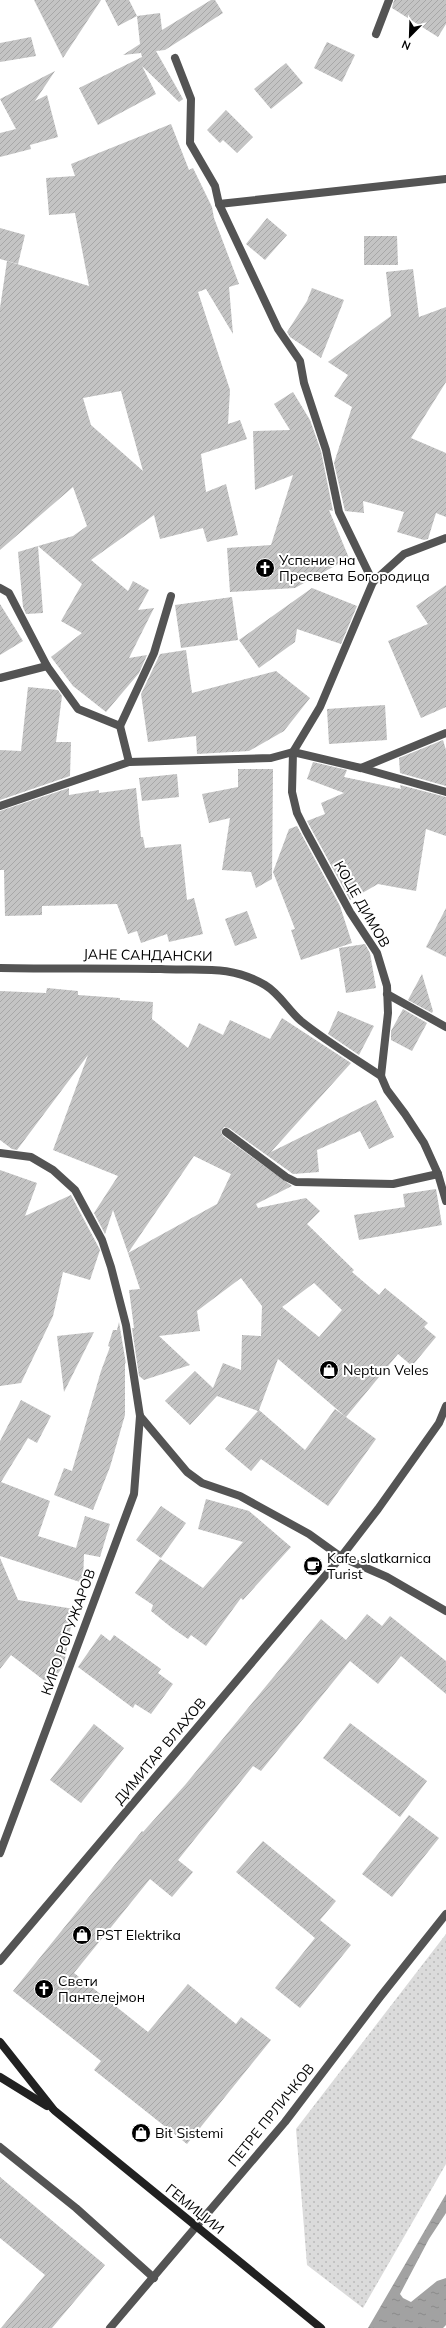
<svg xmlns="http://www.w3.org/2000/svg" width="446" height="2328" font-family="Mulish,sans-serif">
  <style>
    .green { fill: url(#green-dots) }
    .water { fill: url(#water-ripples) }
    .building { fill: url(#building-hatch); fill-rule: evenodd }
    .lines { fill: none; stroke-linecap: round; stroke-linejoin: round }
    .minor { stroke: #545454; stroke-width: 8 }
    .secondary { stroke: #212121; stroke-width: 8 }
    .secondary-bridge { stroke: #212121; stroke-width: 8 }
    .labels { text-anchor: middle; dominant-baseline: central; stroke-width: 4; stroke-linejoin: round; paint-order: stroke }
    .poi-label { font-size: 14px; fill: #000; stroke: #fff; text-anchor: start }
    .street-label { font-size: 14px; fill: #000; stroke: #fff }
  </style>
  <defs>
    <pattern id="green-dots" width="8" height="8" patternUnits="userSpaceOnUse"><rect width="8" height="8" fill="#dbdbdb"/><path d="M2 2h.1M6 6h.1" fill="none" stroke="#bababa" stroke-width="1.8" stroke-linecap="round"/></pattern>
    <pattern id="water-ripples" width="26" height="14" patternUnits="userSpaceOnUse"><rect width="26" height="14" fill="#a2a2a2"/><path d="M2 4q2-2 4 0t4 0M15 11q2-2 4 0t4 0" fill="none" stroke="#8a8a8a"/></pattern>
    <pattern id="building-hatch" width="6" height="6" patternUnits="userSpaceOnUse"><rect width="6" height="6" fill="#c4c4c4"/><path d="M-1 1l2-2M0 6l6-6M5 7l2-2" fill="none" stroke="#a7a7a7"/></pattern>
  </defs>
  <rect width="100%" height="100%" fill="#fff"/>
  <path class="green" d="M 446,1934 L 446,2164 L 363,2308 L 307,2265 L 296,2129 Z"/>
  <path class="water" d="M 446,2194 L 446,2213 L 429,2239 L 400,2294 L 403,2298 L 411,2302 L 437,2281 L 446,2278 L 446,2325 L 443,2328 L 368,2328 Z"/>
  <g class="building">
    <path d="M 34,0 L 101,0 L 63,58 Z"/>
    <path d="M 105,0 L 129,0 L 137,16 L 118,26 Z"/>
    <path d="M 211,0 L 215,0 L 223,13 L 165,50 L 156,51 L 183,99 L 179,102 L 142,66 L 156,94 L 98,125 L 79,88 L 142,57 L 141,53 L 123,55 L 140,44 L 137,16 L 160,13 L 162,30 Z"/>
    <path d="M 394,0 L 446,0 L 446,24 L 438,37 L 392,8 Z"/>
    <path d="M 31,37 L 36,56 L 0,62 L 0,43 Z"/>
    <path d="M 327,42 L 355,55 L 342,82 L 314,68 Z"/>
    <path d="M 286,63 L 303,83 L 271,109 L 254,89 Z"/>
    <path d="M 55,71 L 35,101 L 47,95 L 58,137 L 30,145 L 31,149 L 0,157 L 0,133 L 16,129 L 0,99 Z"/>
    <path d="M 226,110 L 253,137 L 237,153 L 223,140 L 220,143 L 207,130 Z"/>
    <path d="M 171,124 L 189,170 L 193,168 L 212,207 L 214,218 L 239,284 L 229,287 L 233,334 L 206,289 L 198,292 L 230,390 L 228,424 L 240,420 L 247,439 L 201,454 L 206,492 L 226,484 L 238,535 L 207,542 L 203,528 L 160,539 L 154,515 L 91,560 L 128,591 L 133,581 L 149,590 L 138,610 L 154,608 L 129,658 L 147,655 L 139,673 L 106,712 L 73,686 L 51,657 L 82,633 L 61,621 L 82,584 L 38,546 L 73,536 L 87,526 L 73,487 L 0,550 L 0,308 L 7,261 L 89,286 L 75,213 L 49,215 L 46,178 L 75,176 L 71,164 ZM 121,391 L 143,471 L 91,425 L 83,398 Z"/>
    <path d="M 267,218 L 287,235 L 265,260 L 246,244 Z"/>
    <path d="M 0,228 L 25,235 L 18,264 L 0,259 Z"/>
    <path d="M 364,236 L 397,236 L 398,265 L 364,265 Z"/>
    <path d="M 413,269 L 419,317 L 446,307 L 446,382 L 411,438 L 446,453 L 446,517 L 436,513 L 428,539 L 424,540 L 397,532 L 404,512 L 363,501 L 364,513 L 345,511 L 334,463 L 352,407 L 334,396 L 348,375 L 328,362 L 391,316 L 386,272 Z"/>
    <path d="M 312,288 L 344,300 L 321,358 L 290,337 L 287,332 L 307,301 Z"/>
    <path d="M 293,392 L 310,420 L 321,451 L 333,511 L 329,510 L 349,558 L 295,588 L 230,592 L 227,548 L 271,545 L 293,475 L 255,490 L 253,431 L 290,430 L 274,404 Z"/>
    <path d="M 38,546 L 43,613 L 26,614 L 23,607 L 18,552 Z"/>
    <path d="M 446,585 L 446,707 L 421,718 L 388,641 L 428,624 L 416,606 Z"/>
    <path d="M 312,588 L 357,606 L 341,644 L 297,629 L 295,642 L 259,668 L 239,640 Z"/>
    <path d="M 232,597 L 238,640 L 181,648 L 175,605 Z"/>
    <path d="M 0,604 L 23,641 L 0,655 Z"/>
    <path d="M 186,650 L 192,693 L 276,671 L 310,698 L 284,731 L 249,751 L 197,754 L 196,736 L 148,742 L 141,694 L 160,654 Z"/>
    <path d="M 28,687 L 58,690 L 62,696 L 56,742 L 71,742 L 70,776 L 0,800 L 0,750 L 21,751 Z"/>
    <path d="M 385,705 L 387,740 L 329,744 L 327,709 Z"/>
    <path d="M 443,740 L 446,750 L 446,786 L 400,773 L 399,758 Z"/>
    <path d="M 313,762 L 347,770 L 344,777 L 401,789 L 400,785 L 446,797 L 446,836 L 426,829 L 416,891 L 378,884 L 350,900 L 307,821 L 325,814 L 321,803 L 344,793 L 307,779 Z"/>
    <path d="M 238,769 L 273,769 L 272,879 L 256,888 L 251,872 L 222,870 L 230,818 L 209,823 L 202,794 L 238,787 Z"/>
    <path d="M 177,774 L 179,797 L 142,801 L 139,778 Z"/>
    <path d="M 69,788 L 69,795 L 99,790 L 99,793 L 136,788 L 141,837 L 143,837 L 145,848 L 181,844 L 187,900 L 194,898 L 203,934 L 169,942 L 167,934 L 141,943 L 137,931 L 128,934 L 117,904 L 42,906 L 42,915 L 5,916 L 4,870 L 0,870 L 0,811 Z"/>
    <path d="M 297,826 L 340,906 L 352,943 L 301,960 L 291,930 L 295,929 L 273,872 L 289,829 Z"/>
    <path d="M 446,908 L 446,957 L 426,947 Z"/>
    <path d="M 247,911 L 257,938 L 235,946 L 225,919 Z"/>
    <path d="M 365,944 L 370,953 L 376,988 L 346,993 L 339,948 Z"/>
    <path d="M 422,974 L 433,1011 L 432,1013 L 408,1000 Z"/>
    <path d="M 47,988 L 78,991 L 78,995 L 120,998 L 120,1000 L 153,1002 L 152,1019 L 188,1048 L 199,1023 L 223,1035 L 230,1020 L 270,1039 L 282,1018 L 351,1063 L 271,1152 L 376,1100 L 394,1137 L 369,1149 L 360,1131 L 317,1150 L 319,1172 L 293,1174 L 229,1128 L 224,1127 L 221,1132 L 223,1136 L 292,1186 L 256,1204 L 258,1208 L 306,1198 L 320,1211 L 307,1224 L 354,1270 L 352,1272 L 379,1295 L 385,1288 L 428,1323 L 424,1327 L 436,1337 L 412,1366 L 398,1354 L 346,1417 L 278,1359 L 259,1410 L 305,1450 L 335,1409 L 376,1439 L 328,1506 L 261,1459 L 251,1471 L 225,1449 L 258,1411 L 217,1396 L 190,1425 L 165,1401 L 195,1371 L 213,1388 L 223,1363 L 241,1370 L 242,1335 L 261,1336 L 262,1306 L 241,1278 L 197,1311 L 200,1331 L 159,1336 L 190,1365 L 144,1380 L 139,1376 L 132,1328 L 134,1328 L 129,1290 L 140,1289 L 128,1253 L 217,1204 L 231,1174 L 194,1156 L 128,1253 L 113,1210 L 105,1234 L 94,1213 L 118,1176 L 53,1150 L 88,1055 L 17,1150 L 12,1149 L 0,1140 L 0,991 L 46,993 ZM 314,1283 L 342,1310 L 319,1337 L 282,1307 Z"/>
    <path d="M 403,1009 L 427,1023 L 412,1051 L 391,1040 L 391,1031 Z"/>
    <path d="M 338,1011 L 374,1026 L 359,1055 L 328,1034 Z"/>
    <path d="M 0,1170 L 37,1183 L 25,1216 L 71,1195 L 100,1250 L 90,1280 L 63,1272 L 53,1316 L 21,1383 L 0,1386 Z"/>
    <path d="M 436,1189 L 442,1225 L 359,1240 L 354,1215 L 405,1207 L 403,1194 Z"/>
    <path d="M 119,1322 L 126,1364 L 125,1362 L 125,1415 L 110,1467 L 93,1510 L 54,1495 L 64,1468 L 72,1471 L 101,1371 L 110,1347 L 108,1346 L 113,1330 L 117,1330 Z"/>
    <path d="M 94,1332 L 64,1392 L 57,1336 Z"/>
    <path d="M 21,1400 L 51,1416 L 37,1443 L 28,1438 L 1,1482 L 50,1501 L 38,1536 L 76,1548 L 85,1516 L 110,1524 L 100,1557 L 84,1554 L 83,1583 L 0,1556 L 0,1441 Z"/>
    <path d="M 206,1499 L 249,1511 L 291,1547 L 243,1600 L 241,1598 L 206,1646 L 191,1635 L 188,1639 L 172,1628 L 151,1611 L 153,1605 L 135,1593 L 160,1559 L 203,1588 L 243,1542 L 198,1529 Z"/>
    <path d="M 161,1506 L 186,1523 L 161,1558 L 136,1540 Z"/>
    <path d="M 0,1558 L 18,1600 L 74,1609 L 64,1665 L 50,1685 L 11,1655 L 0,1669 Z"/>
    <path d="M 367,1614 L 382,1626 L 390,1616 L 446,1661 L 446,1694 L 401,1656 L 378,1684 L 350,1661 L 261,1771 L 253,1766 L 178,1860 L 193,1872 L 172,1897 L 150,1879 L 74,1973 L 148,2032 L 188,1984 L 236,2024 L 241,2017 L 271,2040 L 187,2144 L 94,2070 L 101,2061 L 13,1991 L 142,1831 L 143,1832 L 185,1785 L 321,1619 L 346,1640 Z"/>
    <path d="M 101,1634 L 110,1641 L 114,1635 L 161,1669 L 158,1673 L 173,1684 L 151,1714 L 135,1704 L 133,1708 L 78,1667 Z"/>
    <path d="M 350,1723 L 427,1781 L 400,1817 L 323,1758 Z"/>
    <path d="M 94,1724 L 124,1748 L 81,1803 L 50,1780 Z"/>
    <path d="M 409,1815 L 439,1838 L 392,1897 L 362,1874 Z"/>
    <path d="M 263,1841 L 336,1901 L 320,1920 L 351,1945 L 300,2008 L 275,1988 L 315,1938 L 236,1872 Z"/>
    <path d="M 0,2177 L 105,2265 L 52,2328 L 1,2328 L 45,2275 L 0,2238 Z"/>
  </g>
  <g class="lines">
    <g class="minor">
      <path d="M 376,34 L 389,0"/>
      <path d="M 175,58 L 191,99 L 190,143 L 215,186 L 219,204 L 278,329 L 300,361 L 304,383 L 326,450 L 339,512 L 373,582"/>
      <path d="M 219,204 L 446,179"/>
      <path d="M 446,538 L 404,554 L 373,582 L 320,707 L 293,752 L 292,792 L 297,813 L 306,831 L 350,912 L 377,953 L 387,986 L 388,1013 L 381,1076 L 387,1090 L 405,1114 L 424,1143 L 438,1174 L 446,1201"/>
      <path d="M 0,588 L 9,593 L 47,666 L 78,709 L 120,726 L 129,762"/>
      <path d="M 0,678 L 47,666"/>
      <path d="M 120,726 L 154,653 L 171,596"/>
      <path d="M 361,768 L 446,733"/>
      <path d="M 0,806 L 129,762 L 271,758 L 293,752 L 361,768 L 446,792"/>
      <path d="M 0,968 C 54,969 107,968 161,969 C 200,971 229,964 265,985 C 280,994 288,1010 301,1021 C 326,1041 354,1058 381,1076"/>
      <path d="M 387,994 L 446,1027"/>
      <path d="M 226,1132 L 286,1177 L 296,1182 L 393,1184 L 438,1174"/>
      <path d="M 0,1153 L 31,1157 L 53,1170 L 75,1190 L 102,1240 L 111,1267 L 126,1325 L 140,1416 L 187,1472 L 202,1483 L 240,1496 L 309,1534 L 341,1557 L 387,1577 L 446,1611"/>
      <path d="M 0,1853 L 134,1494 L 140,1416"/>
      <path d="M 0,1961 L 341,1557 L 378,1509 L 439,1423 L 446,1406"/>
      <path d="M 0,2147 L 76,2208 L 154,2278"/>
      <path d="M 110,2328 L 285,2122 L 380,1997 L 446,1914"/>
    </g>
    <g class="secondary">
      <path d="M 0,2042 L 53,2109"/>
      <path d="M 0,2077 L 47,2106"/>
    </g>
    <path class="secondary-bridge" d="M 55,2111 L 321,2328"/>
  </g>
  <defs>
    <g id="church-disc" transform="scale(1)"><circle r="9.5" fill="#000" stroke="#fff"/><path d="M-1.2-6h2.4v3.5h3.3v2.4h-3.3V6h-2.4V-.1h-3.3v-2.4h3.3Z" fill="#fff"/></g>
    <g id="shop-disc" transform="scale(1)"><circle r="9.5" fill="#000" stroke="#fff"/><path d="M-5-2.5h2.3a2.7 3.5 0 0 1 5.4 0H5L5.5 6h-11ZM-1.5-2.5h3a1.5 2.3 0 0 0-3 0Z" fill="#fff"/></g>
    <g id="cafe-disc" transform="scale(1)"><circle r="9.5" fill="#000" stroke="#fff"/><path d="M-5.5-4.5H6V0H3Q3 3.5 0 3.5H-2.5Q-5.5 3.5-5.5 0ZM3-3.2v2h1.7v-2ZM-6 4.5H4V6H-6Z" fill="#fff"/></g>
  </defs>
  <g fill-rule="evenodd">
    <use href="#church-disc" x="265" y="568"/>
    <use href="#shop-disc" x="329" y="1370"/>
    <use href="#cafe-disc" x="313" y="1566"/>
    <use href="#shop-disc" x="82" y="1935"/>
    <use href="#church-disc" x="44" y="1989"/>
    <use href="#shop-disc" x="141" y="2133"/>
  </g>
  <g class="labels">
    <g class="poi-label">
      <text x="279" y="560">Успение на<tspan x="279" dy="16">Пресвета Богородица</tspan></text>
      <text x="343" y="1370">Neptun Veles</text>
      <text x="327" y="1558">Kafe slatkarnica<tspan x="327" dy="16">Turist</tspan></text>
      <text x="96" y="1935">PST Elektrika</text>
      <text x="58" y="1981">Свети<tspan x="58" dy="16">Пантелејмон</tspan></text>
      <text x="155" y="2133">Bit Sistemi</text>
    </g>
    <g class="street-label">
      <text transform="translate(362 904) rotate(60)">КОЦЕ ДИМОВ</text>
      <text transform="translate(148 955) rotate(1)">ЈАНЕ САНДАНСКИ</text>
      <text transform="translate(68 1632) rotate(-70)">КИРО РОГУЖАРОВ</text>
      <text transform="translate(160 1751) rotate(-50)">ДИМИТАР ВЛАХОВ</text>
      <text transform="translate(271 2115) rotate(-51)">ПЕТРЕ ПРЛИЧКОВ</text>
      <text transform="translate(195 2209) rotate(39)">ГЕМИЏИИ</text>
    </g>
  </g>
  <g transform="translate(410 36) rotate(203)" stroke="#ffffff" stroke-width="3" paint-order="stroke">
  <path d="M0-3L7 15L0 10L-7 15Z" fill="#000000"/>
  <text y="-6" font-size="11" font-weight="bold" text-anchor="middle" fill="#000000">N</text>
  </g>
</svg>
